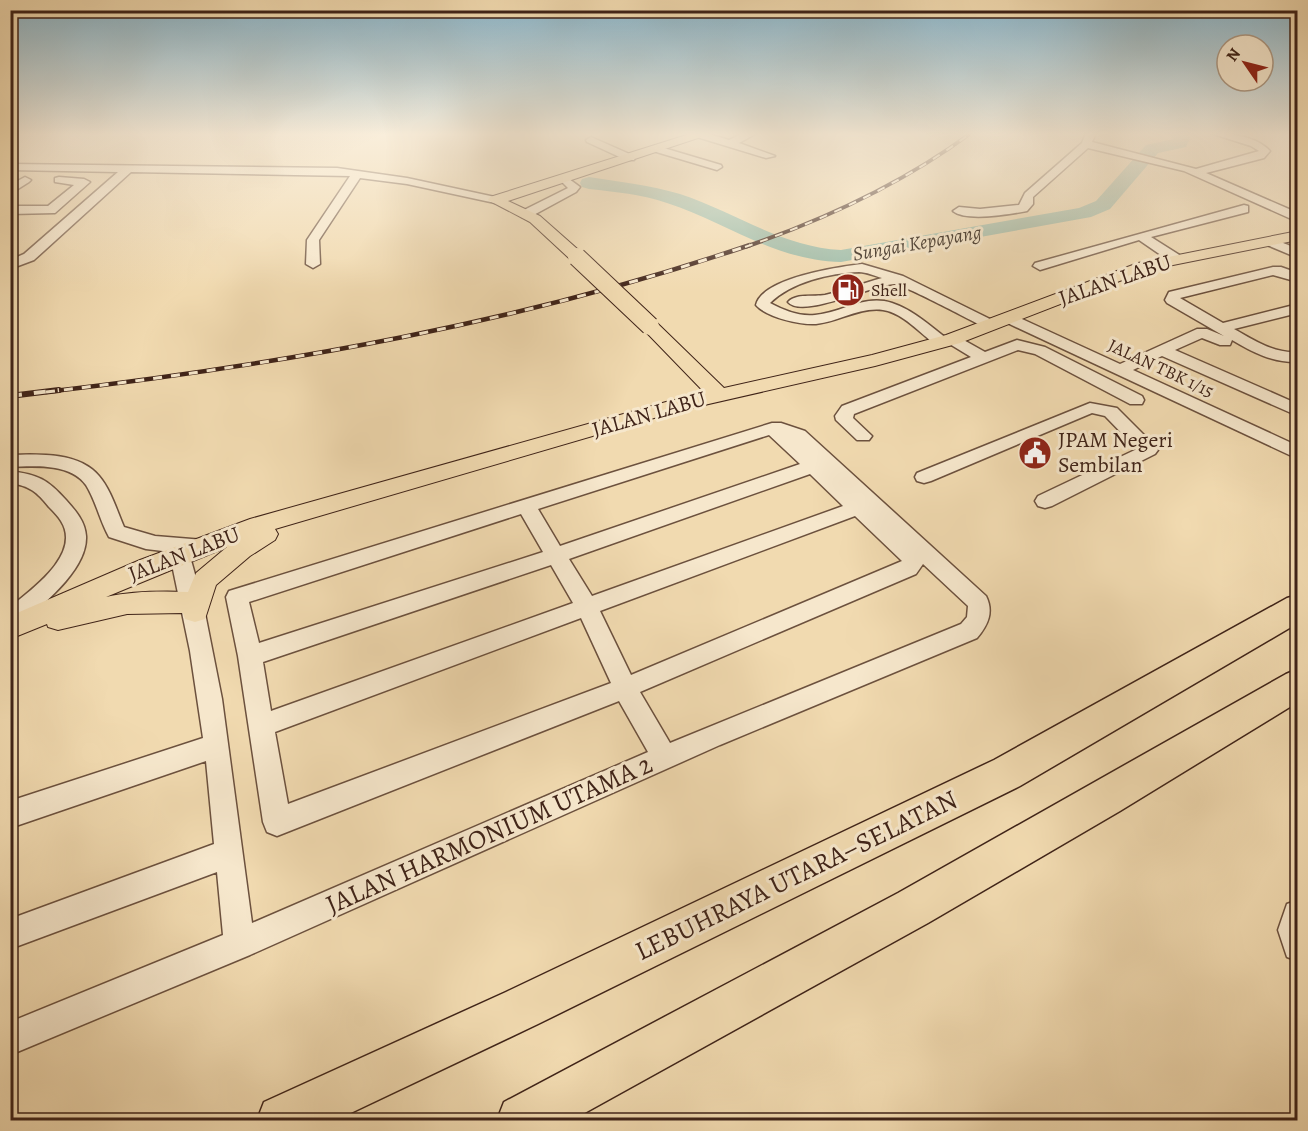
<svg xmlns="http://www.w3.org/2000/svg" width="1308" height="1131" font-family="Alegreya,serif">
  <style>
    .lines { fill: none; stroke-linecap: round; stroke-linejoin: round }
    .river { fill: #9bbba8; fill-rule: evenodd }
    .minor-casing { stroke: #6c513e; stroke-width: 3 }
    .major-casing { stroke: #3f2318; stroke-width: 2 }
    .highway-casing { stroke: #3f2318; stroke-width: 3 }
    .minor { fill: #f6e7cc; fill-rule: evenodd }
    .major { fill: #f1dab0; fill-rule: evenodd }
    .highway { fill: #f1dab0; fill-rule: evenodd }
    .rail-far2-casing { stroke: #3f2318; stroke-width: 4 }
    .rail-far1-casing { stroke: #3f2318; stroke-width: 4.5 }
    .rail-casing { stroke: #3f2318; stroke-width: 6 }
    .rail-far2 { stroke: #f6e7cc; stroke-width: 2; stroke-dasharray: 8; stroke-linecap: butt }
    .rail-far1 { stroke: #f6e7cc; stroke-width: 3; stroke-dasharray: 9; stroke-linecap: butt }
    .rail { stroke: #f6e7cc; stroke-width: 4; stroke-dasharray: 12; stroke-linecap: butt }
    .major-bridge-casing { stroke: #3f2318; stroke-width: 20; stroke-linecap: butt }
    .major-bridge { stroke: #f1dab0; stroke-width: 18 }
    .labels { text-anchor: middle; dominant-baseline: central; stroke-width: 6; stroke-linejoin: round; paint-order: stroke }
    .far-poi-label { font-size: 18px; fill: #3f2318; stroke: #f6e7cc; text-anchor: start }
    .far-street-label { font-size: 18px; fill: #3f2318; stroke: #f6e7cc }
    .far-water-label { font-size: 20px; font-style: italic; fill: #56493c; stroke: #f6e7cc }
    .street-label { font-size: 22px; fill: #3f2318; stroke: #f6e7cc }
    .poi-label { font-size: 22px; fill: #3f2318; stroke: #f6e7cc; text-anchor: start }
    .near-street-label { font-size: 27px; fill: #3f2318; stroke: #f6e7cc }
  </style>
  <rect width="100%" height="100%" fill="#f1dab0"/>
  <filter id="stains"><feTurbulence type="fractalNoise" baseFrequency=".00333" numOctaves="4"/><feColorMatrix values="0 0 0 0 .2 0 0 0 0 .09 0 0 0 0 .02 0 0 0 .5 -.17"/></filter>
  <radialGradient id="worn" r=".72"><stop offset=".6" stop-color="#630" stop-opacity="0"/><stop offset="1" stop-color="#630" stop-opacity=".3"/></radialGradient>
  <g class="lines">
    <path class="river" d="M 1168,133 L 1187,133 L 1190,138 L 1186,147 L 1158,153 L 1110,209 L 1091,217 L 841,262 C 773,260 728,223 667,203 C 642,194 615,192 589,189 L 582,187 L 580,183 L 582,179 L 589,177 C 620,182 650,185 680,194 C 735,212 782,247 841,250 L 1079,208 L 1096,201 L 1146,145 L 1173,139 Z"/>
    <g class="minor-casing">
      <g id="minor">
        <path d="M 697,133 L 706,133 L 729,140 L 743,133 L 757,133 L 739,143 L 775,156 L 766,158 L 697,137 Z"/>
        <path d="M 1086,133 L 1096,133 L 1092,142 L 1196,169 L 1259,151 L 1251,146 L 1210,133 C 1230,133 1256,136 1270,151 L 1264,158 L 1206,173 L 1298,213 L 1298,222 L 1184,171 L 1088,148 L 1033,197 L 1033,204 L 1027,211 C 1011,214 966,222 953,211 L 959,207 L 980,209 L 1019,205 L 1025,193 L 1082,143 Z"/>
        <path d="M 591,137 L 634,156 L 635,158 L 634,160 L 626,160 L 587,142 L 586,140 Z"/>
        <path d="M 657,146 L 721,165 L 722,167 L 717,170 L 653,151 L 653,147 Z"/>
        <path d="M 10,164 L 337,168 L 407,178 L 495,197 L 501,200 L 495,203 L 407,184 L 360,178 L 319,240 L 320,264 L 313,268 L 306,264 L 307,240 L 350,176 L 131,172 L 34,260 L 10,269 L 10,260 L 24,254 L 118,172 L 10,170 Z"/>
        <path d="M 565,176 L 580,187 L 576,192 L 530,217 L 522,217 L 522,211 L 568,188 L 559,179 Z"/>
        <path d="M 25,177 L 31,180 L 29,182 L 10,194 L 10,185 Z"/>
        <path d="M 59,177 L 84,179 L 90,182 L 55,213 L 10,214 L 10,206 L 48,206 L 74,185 L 55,182 L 55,178 Z"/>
        <path d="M 1244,205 L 1248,206 L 1248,212 L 1151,237 L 1181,256 L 1183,259 L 1181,262 L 1171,262 L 1139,240 L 1040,270 L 1033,266 L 1035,263 Z"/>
        <path d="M 1271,238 L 1298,249 L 1298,258 L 1267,245 L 1265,242 L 1267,239 Z"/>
        <path d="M 862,264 L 903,276 L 996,322 L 998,325 L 991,329 L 986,328 C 972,321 903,284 894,284 C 872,285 803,319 788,302 C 796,293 814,297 825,295 C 844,291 863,283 882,278 C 875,276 866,272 859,272 C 830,273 791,282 770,303 C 783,310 800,317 815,315 C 842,313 864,294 892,303 C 913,310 929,325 946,338 L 953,334 L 985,352 L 1017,340 L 1045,347 L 1142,396 L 1144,400 L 1142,404 L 1130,404 L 1035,354 L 1018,350 L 854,414 L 853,418 L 872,436 L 869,440 L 857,440 L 836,420 L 835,416 L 842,406 L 971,357 L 948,343 L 941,347 L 936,345 C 920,333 903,313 883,310 C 858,307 839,322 816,324 C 800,325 766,317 756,305 C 762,278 838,267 862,264 Z"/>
        <path d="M 1273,267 L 1281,267 L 1298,273 L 1298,282 L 1273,275 L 1180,298 L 1223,323 L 1298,304 L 1298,313 L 1234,329 C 1254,340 1274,354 1298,352 L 1298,362 C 1273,363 1252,352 1232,340 L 1230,345 L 1220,345 L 1202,338 L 1175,350 L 1298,404 L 1298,416 L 1162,356 L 1133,370 L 1298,446 L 1298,459 L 1003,321 L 1001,318 L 1003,315 L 1013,315 L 1120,364 L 1197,329 L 1207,329 L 1224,336 L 1167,303 L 1165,300 L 1169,292 Z"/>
        <path d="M 1090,403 L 1117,408 L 1155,446 L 1158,450 L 1155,454 L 1052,506 L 1045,508 L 1038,506 L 1035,501 L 1038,496 L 1137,449 L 1105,416 L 1092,413 L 931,481 L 924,483 L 917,481 L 915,477 L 917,473 Z"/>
        <path d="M 772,423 L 781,423 L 805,431 L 986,596 C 994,612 988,625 977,638 L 720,745 L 250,955 L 10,1055 L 10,1022 L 223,935 L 217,872 L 10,949 L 10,919 L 214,844 L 206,761 L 10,828 L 10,801 L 203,738 L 190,651 L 170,555 L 171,552 L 146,549 L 109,537 C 100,521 96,501 86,485 C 70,463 34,466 10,467 L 10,455 C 39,454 79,452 99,476 C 111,490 117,511 124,527 L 155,536 L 204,540 L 207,545 L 204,550 L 189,553 L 203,603 L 222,699 L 252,923 L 648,752 L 619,701 L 277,836 L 267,832 L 263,822 L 238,656 L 226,597 L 229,591 ZM 769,435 L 800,464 L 560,546 L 538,509 ZM 810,474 L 843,506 L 592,596 L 569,559 ZM 521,514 L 543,552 L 259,643 L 249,602 ZM 855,516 L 902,561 L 631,675 L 600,611 ZM 923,564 L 968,606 L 967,617 L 961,624 L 670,743 L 640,692 L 916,574 ZM 551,565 L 573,603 L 271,711 L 263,662 ZM 581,618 L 611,683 L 288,804 L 275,732 Z"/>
        <path d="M 10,471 C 39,475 47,479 66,500 C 75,510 85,521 86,536 C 88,570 41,606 18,626 L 10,629 L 10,607 C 32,589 82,554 61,521 C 58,516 53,511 49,507 C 37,492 30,486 10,483 Z"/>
        <path d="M 1298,900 L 1298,961 L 1287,957 L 1278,930 L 1287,904 Z"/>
      </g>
    </g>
    <g class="major-casing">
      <g id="major">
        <path d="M 693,133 L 713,133 L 508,201 L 540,216 L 583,254 L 585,257 L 583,260 L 571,260 L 530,222 L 488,200 L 490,197 Z"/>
        <path d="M 1298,231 L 1298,240 L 1148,270 L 960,343 L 875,366 L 678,411 L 275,529 L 278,534 L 275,540 L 250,556 L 216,585 L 205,619 L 195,622 L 185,619 L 183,613 L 127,614 L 58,630 L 48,627 L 47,624 L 10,639 L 10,616 L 140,560 L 250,519 L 666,402 L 705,393 L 644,330 L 641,326 L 644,322 L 656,322 L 724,388 L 872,355 L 946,335 L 1138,263 ZM 227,547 L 196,573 L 188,592 C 160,591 133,591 106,597 Z"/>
      </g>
    </g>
    <g class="highway-casing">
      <g id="highway">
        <path d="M 1298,595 L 1298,623 L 1020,786 L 538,1024 L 336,1120 L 257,1120 L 264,1102 L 506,992 L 994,760 L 1287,598 Z"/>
        <path d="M 1298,669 L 1298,702 L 1120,811 L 928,923 L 572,1120 L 497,1120 L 504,1102 L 898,893 L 1286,674 Z"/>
      </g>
    </g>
    <use href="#minor" class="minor"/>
    <use href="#major" class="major"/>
    <use href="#highway" class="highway"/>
    <g class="rail-far2-casing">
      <path id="rail-far2" d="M 745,247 C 826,219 902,184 971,133"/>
    </g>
    <g class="rail-far1-casing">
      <path id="rail-far1" d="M 46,392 C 285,364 521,323 750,245"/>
    </g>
    <g class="rail-casing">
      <path id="rail" d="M 10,396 L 59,390"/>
    </g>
    <use href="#rail-far2" class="rail-far2"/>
    <use href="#rail-far1" class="rail-far1"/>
    <use href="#rail" class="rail"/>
    <g class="major-bridge-casing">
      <path id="major-bridge" d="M 577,257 L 650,326"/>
    </g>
    <use href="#major-bridge" class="major-bridge"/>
  </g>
  <linearGradient id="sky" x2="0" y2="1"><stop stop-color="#89b7ce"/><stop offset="0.46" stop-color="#f9eedb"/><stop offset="1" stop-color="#f9eedb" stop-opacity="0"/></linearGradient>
  <rect width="1308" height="292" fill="url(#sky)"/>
  <defs>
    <g id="fuel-disc" transform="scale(1.725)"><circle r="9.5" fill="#8f2418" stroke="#f6e7cc"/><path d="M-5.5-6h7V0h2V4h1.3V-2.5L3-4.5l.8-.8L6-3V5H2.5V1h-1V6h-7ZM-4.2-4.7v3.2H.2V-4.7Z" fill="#fff"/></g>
    <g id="civic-disc" transform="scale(1.725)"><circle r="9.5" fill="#8f2418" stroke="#f6e7cc"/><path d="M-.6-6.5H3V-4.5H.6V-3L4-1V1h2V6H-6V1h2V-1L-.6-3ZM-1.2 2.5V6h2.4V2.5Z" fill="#fff"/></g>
  </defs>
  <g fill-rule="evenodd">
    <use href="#fuel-disc" x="848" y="290"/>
    <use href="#civic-disc" x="1035" y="453"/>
  </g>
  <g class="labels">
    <g class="far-poi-label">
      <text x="871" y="290">Shell</text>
    </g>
    <g class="far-street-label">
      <text transform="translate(1161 368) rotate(25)">JALAN TBK 1/15</text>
    </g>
    <g class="far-water-label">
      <text transform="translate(917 243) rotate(-10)">Sungai Kepayang</text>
    </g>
    <g class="street-label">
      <text transform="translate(1115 280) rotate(-19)">JALAN LABU</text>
      <text transform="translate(649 414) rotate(-16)">JALAN LABU</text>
      <text transform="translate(184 554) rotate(-21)">JALAN LABU</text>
    </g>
    <g class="poi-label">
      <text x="1058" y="440">JPAM Negeri<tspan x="1058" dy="25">Sembilan</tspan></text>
    </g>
    <g class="near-street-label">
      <text transform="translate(489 834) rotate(-24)">JALAN HARMONIUM UTAMA 2</text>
      <text transform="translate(796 875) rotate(-26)">LEBUHRAYA UTARA–SELATAN</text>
    </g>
  </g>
  <rect width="1308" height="1131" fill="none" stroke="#f1dab0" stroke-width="36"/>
  <rect x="12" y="12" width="1284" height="1107" fill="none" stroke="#3f2318" stroke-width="3"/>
  <rect x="18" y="18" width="1272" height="1095" fill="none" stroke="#3f2318" stroke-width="1.5"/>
  <g transform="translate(1245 63) rotate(305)"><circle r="28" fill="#f6e7cc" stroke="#ad9984" stroke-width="1.5"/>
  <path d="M0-4.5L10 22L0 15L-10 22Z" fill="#8f2418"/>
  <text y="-9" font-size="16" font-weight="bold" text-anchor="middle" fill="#3f2318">N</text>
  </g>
  <rect width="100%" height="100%" filter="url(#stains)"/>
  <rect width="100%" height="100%" fill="url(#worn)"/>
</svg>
